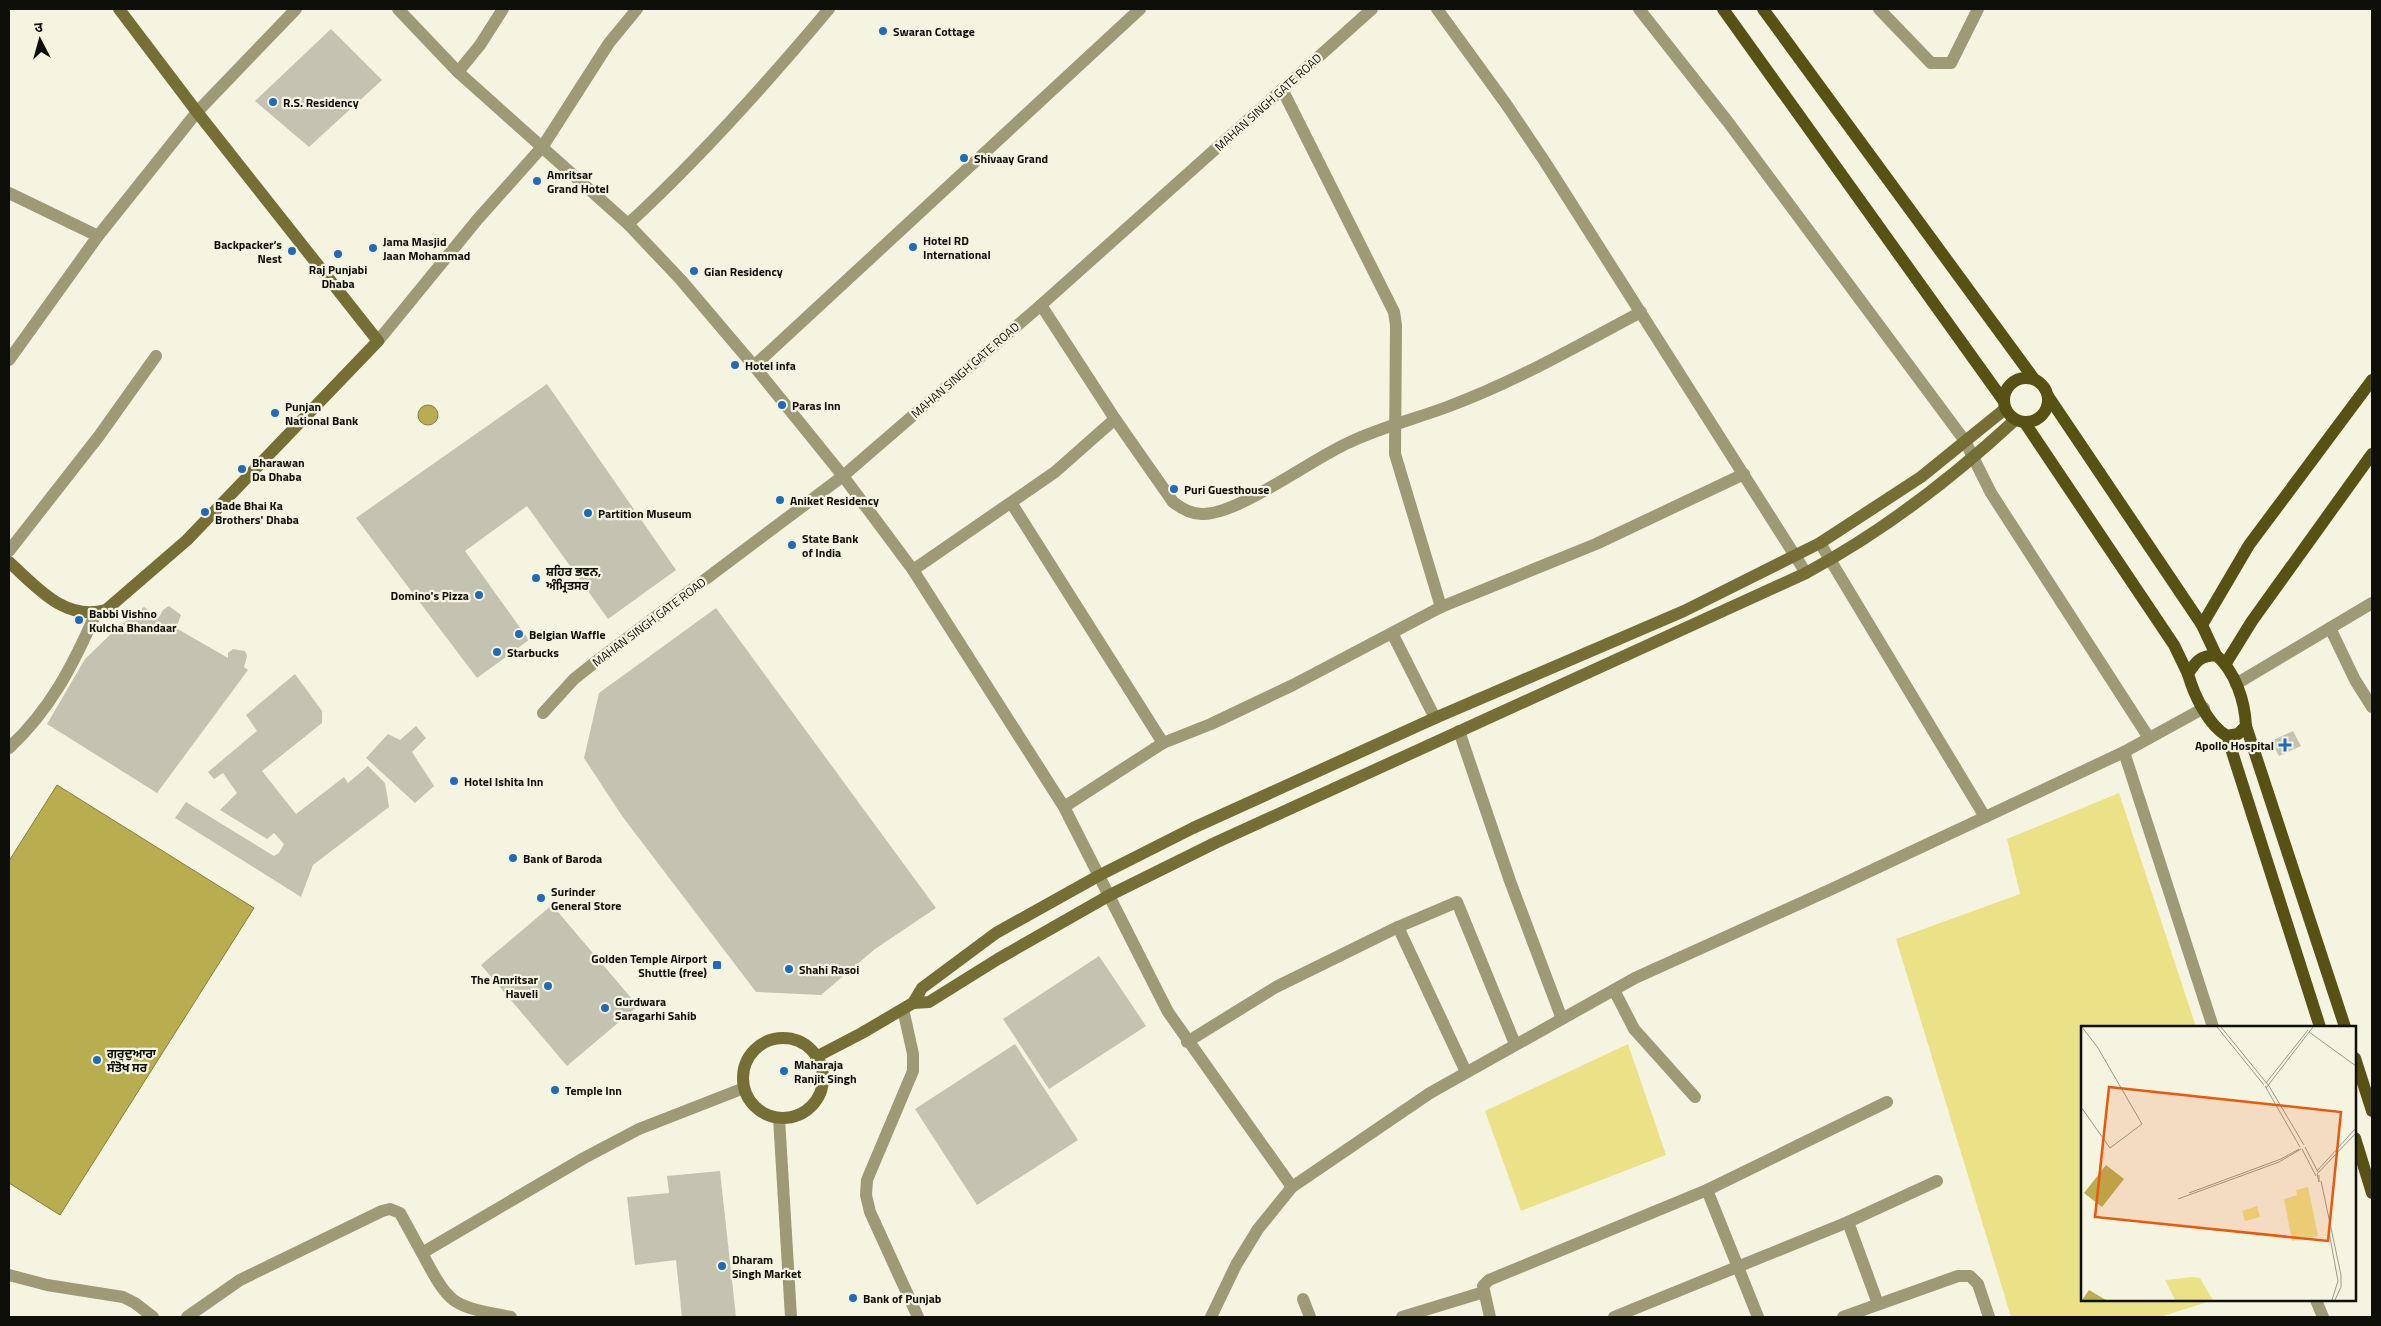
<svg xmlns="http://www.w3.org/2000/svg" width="2381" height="1326" font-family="'Titillium Web','Noto Sans Devanagari','Noto Sans Gurmukhi',sans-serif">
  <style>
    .green { fill: #ebe187 }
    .water { fill: #b8ae50; stroke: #857e3b }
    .building { fill: #c4c3b1 }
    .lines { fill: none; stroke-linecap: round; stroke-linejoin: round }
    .street { stroke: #9d9a75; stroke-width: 12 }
    .secondary { stroke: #756f35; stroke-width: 12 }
    .primary { stroke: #575114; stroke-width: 12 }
    .poi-dot { fill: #1f6bba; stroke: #f5f4e1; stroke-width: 2 }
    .labels { text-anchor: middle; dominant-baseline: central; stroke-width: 4.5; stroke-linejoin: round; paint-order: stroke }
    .poi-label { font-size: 12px; font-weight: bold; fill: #0f0f09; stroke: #f5f4e1; text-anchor: start }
    .street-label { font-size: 12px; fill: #0f0f09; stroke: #f5f4e1 }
    .inset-road { fill: none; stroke: #99988b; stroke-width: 1 }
    .view { fill: #e8590c; fill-opacity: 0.15; stroke: #e8590c; stroke-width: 2.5 }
    .inset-edge { fill: none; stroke: #0f0f09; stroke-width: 2.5 }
  </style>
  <rect width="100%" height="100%" fill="#f5f4e1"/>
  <g class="green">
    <path d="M 2119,793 L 2196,1027 L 2082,1027 L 2082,1300 L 2214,1300 L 2160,1317 L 2011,1317 L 1896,939 L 2020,894 L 2007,839 Z"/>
    <path d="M 1628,1044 L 1666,1155 L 1521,1211 L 1485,1111 Z"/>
  </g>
  <g class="water">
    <circle cx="428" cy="415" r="10"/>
    <path d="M 57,785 L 254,908 L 60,1215 L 9,1183 L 9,861 Z"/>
  </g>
  <g class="building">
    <path d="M 331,29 L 382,80 L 309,147 L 255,101 Z"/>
    <path d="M 547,384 L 676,570 L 608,619 L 527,506 L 465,551 L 529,640 L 477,678 L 356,518 Z"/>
    <path d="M 169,606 L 181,615 L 176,628 L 228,658 L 228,653 L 233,649 L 245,651 L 247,656 L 244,667 L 248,670 L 157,793 L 47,724 L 85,659 L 116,629 L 144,607 L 159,617 L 163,610 Z"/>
    <path d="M 716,608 L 936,908 L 875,949 L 821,995 L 756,992 L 622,816 L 584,758 L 599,693 Z"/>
    <path d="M 295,674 L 322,711 L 322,723 L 262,771 L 296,814 L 344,777 L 348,783 L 368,766 L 385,783 L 389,807 L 313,865 L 301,897 L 175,818 L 186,802 L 274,856 L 279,853 L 284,844 L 274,833 L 267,839 L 220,810 L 237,793 L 223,773 L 214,779 L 208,772 L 257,731 L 246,715 Z"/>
    <path d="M 416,726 L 426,738 L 412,752 L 434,786 L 415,803 L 366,758 L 388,734 L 400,740 Z"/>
    <path d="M 2293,731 L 2301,746 L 2279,756 L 2271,741 Z"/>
    <path d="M 552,905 L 638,1006 L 567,1066 L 481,965 Z"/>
    <path d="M 1099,956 L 1146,1026 L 1049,1089 L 1003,1019 Z"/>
    <path d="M 1015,1044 L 1078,1140 L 977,1205 L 915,1109 Z"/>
    <path d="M 720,1171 L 736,1317 L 682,1317 L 676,1260 L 635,1265 L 627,1197 L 669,1193 L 667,1176 Z"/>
  </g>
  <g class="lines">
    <g class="street">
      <path d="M 398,9 L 458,72 L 628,224 L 681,280 L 754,366 L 843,476 L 913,570 L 1064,807 L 1168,1012 L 1292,1187"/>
      <path d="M 1437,9 L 1506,104 L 1545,162 L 1806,573"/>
      <path d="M 1639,9 L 1728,122 L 1965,441 L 1991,493 L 2149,738"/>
      <path d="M 1879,9 L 1931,63 L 1951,63 L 1978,9"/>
      <path d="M 458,72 L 480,45 L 503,9"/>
      <path d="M 1282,89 L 1394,312 L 1396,325 L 1395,454 L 1441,607"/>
      <path d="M 9,193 L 98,236"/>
      <path d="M 628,224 C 701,157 766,84 829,9"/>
      <path d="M 1041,305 L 1115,419 L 1173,502 C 1182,509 1192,515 1204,514 C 1241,513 1313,458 1350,442 C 1381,427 1415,419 1447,407 C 1515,382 1577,346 1641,312"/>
      <path d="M 378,341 L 477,220 L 543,146 L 609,43 L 637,9"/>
      <path d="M 9,360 L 98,236 L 197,112 L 296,9"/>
      <path d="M 754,366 L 1140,9"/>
      <path d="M 1012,504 L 1163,743"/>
      <path d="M 1820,543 L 1985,817"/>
      <path d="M 9,551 L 99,436 L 156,356"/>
      <path d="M 913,570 L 1055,472 L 1115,419"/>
      <path d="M 2330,628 L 2355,680 L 2372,707"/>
      <path d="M 1392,633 L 1435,718"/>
      <path d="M 2236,684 L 2372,603"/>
      <path d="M 543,713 L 574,679 L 598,660 L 843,476 L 1041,305 L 1372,9"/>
      <path d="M 1459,731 L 1510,881 L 1562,1019"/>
      <path d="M 9,748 C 51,709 73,665 96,613"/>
      <path d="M 2124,752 L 2213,1027"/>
      <path d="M 1064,807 L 1163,743 L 1211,724 L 1293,685 L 1441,607 L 1596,544 L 1744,474"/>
      <path d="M 1398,927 L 1466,1072"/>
      <path d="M 1614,990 L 1634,1029 L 1695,1097"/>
      <path d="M 903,1009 L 913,1054 L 913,1071 L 867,1180 L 866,1195 L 870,1212 L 918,1317"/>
      <path d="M 1187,1042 L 1276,987 L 1398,927 L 1457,902 L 1515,1044"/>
      <path d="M 779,1118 L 791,1317"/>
      <path d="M 1707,1190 L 1887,1102"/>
      <path d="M 1848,1222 L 1878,1304"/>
      <path d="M 422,1253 C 451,1308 452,1305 511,1317"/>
      <path d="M 9,1275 L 47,1285 L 123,1297 L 135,1303 L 153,1317"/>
      <path d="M 1303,1299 L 1310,1317"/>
      <path d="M 2316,1300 L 2323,1317"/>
      <path d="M 187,1317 L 240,1280 L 382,1211 L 390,1209 L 400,1213 L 422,1253 L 584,1158 L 639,1129 L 744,1088"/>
      <path d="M 1211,1317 L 1236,1265 L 1258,1229 L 1292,1187 L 1430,1093 L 1635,978 L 1834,888 L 2124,752 L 2204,708"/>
      <path d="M 1402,1317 L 1484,1292"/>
      <path d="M 1490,1317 L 1483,1286 L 1489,1280 L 1707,1190 L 1758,1317"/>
      <path d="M 1614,1317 L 1848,1222 L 1937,1181"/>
      <path d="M 1843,1317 L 1958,1276 L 1970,1276 L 1978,1284 L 1989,1317"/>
    </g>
    <g class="secondary">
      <path d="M 9,562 C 37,587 65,622 106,610 L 187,540 L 378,341 L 197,112 L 119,9"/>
      <path d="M 913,1003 L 929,1002 L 998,959 L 1110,895 L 1217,842 L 1806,573 C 1884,531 1950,480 2015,420"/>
      <circle cx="783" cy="1078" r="40"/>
      <path d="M 816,1057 L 862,1033 L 913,1003 L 922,988 L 996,933 L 1100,875 L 1193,828 L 1435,718 L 1684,611 L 1820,543 L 1921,477 L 2005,409"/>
    </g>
    <g class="primary">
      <path d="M 1723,9 L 2003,400"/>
      <path d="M 1763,9 L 2034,379"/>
      <circle cx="2026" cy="400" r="22"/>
      <path d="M 2048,396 L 2202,625 L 2216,655"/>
      <path d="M 2025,423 L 2174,645 L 2188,674"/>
      <path d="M 2202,625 L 2249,545 L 2372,380"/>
      <path d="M 2216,655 C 2235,671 2245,701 2246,726 L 2238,734 L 2227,736 C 2208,725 2194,695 2188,674 C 2196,661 2200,656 2216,655 Z"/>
      <path d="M 2226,663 L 2252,621 L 2372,454"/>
      <path d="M 2246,726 L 2345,1027"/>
      <path d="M 2227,736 L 2320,1027"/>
      <path d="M 2355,1058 L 2372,1111"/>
      <path d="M 2355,1138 L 2372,1193"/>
    </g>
  </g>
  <g class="poi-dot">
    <circle cx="883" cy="31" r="5"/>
    <circle cx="273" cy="102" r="5"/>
    <circle cx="964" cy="158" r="5"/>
    <circle cx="537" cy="181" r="5"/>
    <circle cx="913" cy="247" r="5"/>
    <circle cx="373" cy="248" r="5"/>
    <circle cx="292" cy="251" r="5"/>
    <circle cx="338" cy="254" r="5"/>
    <circle cx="694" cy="271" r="5"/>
    <circle cx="735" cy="365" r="5"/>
    <circle cx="782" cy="405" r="5"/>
    <circle cx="275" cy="413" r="5"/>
    <circle cx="242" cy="469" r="5"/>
    <circle cx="1174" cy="489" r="5"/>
    <circle cx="780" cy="500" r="5"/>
    <circle cx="205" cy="512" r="5"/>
    <circle cx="588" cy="513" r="5"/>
    <circle cx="792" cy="545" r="5"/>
    <circle cx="536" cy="578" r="5"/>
    <circle cx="479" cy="595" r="5"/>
    <circle cx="79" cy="620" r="5"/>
    <circle cx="519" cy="634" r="5"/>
    <circle cx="497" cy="652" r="5"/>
    <path d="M2282.5 737.5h5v5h5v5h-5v5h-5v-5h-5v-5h5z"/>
    <circle cx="454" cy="781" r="5"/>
    <circle cx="513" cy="858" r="5"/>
    <circle cx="541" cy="898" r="5"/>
    <rect x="712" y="960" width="10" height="10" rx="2.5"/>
    <circle cx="789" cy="969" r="5"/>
    <circle cx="548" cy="986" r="5"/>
    <circle cx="605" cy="1008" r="5"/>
    <circle cx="97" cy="1060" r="5"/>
    <circle cx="784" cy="1071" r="5"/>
    <circle cx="555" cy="1090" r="5"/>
    <circle cx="722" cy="1266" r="5"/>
    <circle cx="853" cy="1298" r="5"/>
  </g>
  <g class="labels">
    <g class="poi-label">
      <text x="893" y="31">Swaran Cottage</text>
      <text x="283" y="102">R.S. Residency</text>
      <text x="974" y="158">Shivaay Grand</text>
      <text x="547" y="174">Amritsar<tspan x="547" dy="14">Grand Hotel</tspan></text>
      <text x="923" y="240">Hotel RD<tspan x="923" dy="14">International</tspan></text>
      <text x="383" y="241">Jama Masjid<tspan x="383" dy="14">Jaan Mohammad</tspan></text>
      <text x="282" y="244" text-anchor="end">Backpacker’s<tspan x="282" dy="14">Nest</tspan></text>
      <text x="338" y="269" text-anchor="middle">Raj Punjabi<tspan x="338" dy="14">Dhaba</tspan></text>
      <text x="704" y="271">Gian Residency</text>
      <text x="745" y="365">Hotel infa</text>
      <text x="792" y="405">Paras Inn</text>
      <text x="285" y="406">Punjan<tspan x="285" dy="14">National Bank</tspan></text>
      <text x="252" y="462">Bharawan<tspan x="252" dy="14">Da Dhaba</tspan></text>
      <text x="1184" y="489">Puri Guesthouse</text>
      <text x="790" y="500">Aniket Residency</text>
      <text x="215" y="505">Bade Bhai Ka<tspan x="215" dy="14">Brothers' Dhaba</tspan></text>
      <text x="598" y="513">Partition Museum</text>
      <text x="802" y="538">State Bank<tspan x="802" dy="14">of India</tspan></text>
      <text x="546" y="571">ਸ਼ਹਿਰ ਭਵਨ,<tspan x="546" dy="14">ਅੰਮ੍ਰਿਤਸਰ</tspan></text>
      <text x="469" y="595" text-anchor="end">Domino's Pizza</text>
      <text x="89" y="613">Babbi Vishno<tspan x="89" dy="14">Kulcha Bhandaar</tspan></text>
      <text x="529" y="634">Belgian Waffle</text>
      <text x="507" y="652">Starbucks</text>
      <text x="2274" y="745" text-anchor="end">Apollo Hospital</text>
      <text x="464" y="781">Hotel Ishita Inn</text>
      <text x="523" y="858">Bank of Baroda</text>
      <text x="551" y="891">Surinder<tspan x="551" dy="14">General Store</tspan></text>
      <text x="707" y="958" text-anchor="end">Golden Temple Airport<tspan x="707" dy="14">Shuttle (free)</tspan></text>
      <text x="799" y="969">Shahi Rasoi</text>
      <text x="538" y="979" text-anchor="end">The Amritsar<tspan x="538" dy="14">Haveli</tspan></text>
      <text x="615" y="1001">Gurdwara<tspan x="615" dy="14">Saragarhi Sahib</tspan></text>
      <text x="107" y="1053">ਗੁਰੂਦੁਆਰਾ<tspan x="107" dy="14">ਸੰਤੋਖ ਸਰ</tspan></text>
      <text x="794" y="1064">Maharaja<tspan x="794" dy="14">Ranjit Singh</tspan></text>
      <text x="565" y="1090">Temple Inn</text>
      <text x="732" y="1259">Dharam<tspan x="732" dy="14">Singh Market</tspan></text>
      <text x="863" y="1298">Bank of Punjab</text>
    </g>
    <g class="street-label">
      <text transform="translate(1268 102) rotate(-42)">MAHAN SINGH GATE ROAD</text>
      <text transform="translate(965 370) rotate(-41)">MAHAN SINGH GATE ROAD</text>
      <text transform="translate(649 622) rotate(-37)">MAHAN SINGH GATE ROAD</text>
    </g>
  </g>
  <g transform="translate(2081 1026)">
    <rect width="275" height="275" fill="#f5f4e1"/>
    <path d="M 227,161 L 237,210 L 211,215 L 203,173 L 216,169 L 215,164 ZM 176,180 L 179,191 L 164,195 L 161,185 ZM 112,251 L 119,252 L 132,274 L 94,274 L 84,254 Z" fill="#ebe187"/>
    <path d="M 25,139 L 43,153 L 21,181 L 3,167 ZM 8,264 L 25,274 L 1,274 Z" fill="#b8ae50"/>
    <path class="inset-road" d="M 136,1 L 183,59M 140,1 L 188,60 L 223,119M 228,6 L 275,40M 185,57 L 227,4M 184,60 L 219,121M 185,62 L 232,1M 0,81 L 29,122 L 61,98 L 17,22 L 1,1M 224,121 L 237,146M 221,123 L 235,150M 236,145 L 275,102M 238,149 L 238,156 L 236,148 L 275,107M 240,155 L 260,249 L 260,261 L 254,274M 108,167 L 200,133 L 218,123M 97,173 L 198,136 L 220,123M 248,206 L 257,255 L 251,274"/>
    <path class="view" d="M 28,61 L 260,86 L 247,215 L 14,191 Z"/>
    <rect width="275" height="275" class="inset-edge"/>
  </g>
  <rect width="2381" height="1326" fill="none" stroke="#0f0f09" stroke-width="20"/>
  <g transform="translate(40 40) rotate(354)" stroke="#f5f4e1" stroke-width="4" paint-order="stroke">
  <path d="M0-4L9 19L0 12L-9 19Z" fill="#0f0f09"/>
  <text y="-8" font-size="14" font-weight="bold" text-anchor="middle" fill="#0f0f09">उ</text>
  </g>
</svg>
